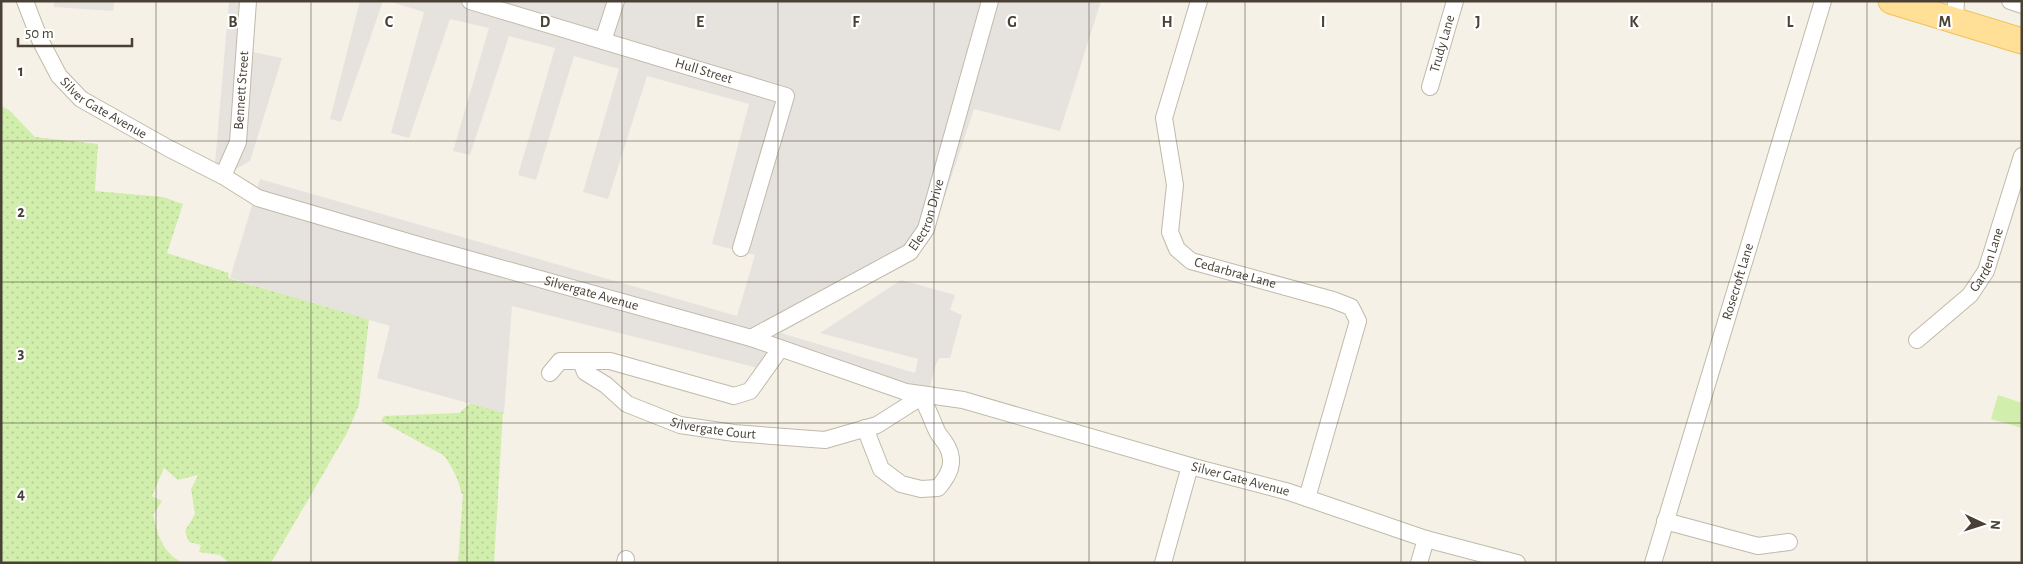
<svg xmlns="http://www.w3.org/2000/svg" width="2023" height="564" font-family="'Alegreya Sans',sans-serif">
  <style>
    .grass { fill: url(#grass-dots) }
    .park { fill: #d1eeac }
    .parking { fill: #e6e3df }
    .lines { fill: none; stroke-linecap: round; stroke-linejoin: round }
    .minor-casing { stroke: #c2b9a9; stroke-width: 18 }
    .primary-casing { stroke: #f0c15a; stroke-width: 27 }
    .minor { stroke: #fff; stroke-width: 16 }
    .primary { stroke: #ffe096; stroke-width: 25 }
    .grid { fill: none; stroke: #494135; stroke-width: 1; stroke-opacity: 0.55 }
    .labels { text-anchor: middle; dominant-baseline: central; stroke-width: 4.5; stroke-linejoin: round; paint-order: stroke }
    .street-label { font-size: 14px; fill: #494135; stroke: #fff }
    .grid-label { font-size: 16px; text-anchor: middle; font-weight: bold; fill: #494135; stroke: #fff; stroke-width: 4.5; stroke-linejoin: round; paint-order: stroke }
  </style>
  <defs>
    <pattern id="grass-dots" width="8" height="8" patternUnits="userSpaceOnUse" patternTransform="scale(1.25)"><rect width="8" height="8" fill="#d1eeac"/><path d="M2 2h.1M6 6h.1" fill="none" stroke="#b5cd95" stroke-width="1.8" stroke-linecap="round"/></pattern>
  </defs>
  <rect width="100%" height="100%" fill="#f5f1e7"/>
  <g class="grass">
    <path d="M 1,106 L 9,110 L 35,137 L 98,144 L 95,191 L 163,197 L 183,204 L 167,253 L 229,273 L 228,278 L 369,319 L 359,405 L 347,433 L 271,563 L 226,563 L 227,561 L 220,555 L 199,552 L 201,545 L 189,542 L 185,531 L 195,514 L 191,489 L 198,475 L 178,480 L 164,468 L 152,496 L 162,501 L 153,515 C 159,537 161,551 183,563 L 1,563 Z"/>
    <path d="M 472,402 L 503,411 L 494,563 L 458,563 L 463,494 L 461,493 C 461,484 450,462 443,455 L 381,421 L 384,416 L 459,413 Z"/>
  </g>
  <path class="park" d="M 1998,395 L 2022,403 L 2022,428 L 1991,419 Z"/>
  <g class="parking">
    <path d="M 54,1 L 114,1 L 113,11 L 54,7 Z"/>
    <path d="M 229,1 L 255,1 L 253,52 L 282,58 L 250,161 L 234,170 L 215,164 Z"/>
    <path d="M 360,1 L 383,1 L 341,122 L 330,119 Z"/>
    <path d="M 388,1 L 1101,1 L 1060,131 L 974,109 L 933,232 L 915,258 L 781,333 L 915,373 L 918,359 L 820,333 L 901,280 L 955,295 L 950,310 L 962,315 L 950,358 L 939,358 L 935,367 L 928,394 L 780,349 L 758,368 L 512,306 L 504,413 L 377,378 L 390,326 L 230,278 L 260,179 L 737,316 L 755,255 L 712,244 L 749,104 L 647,76 L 608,199 L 583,192 L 619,69 L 574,56 L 536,180 L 518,175 L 555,48 L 509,36 L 470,155 L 453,151 L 489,28 L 450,19 L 409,138 L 391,133 L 424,12 Z"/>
  </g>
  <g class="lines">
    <g class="minor-casing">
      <g id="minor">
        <path id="s1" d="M 25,1 L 40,40 L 59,76 L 81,99 L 168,148 L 223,176 L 258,198 L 425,247 L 751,338 L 906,392 L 963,400 L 1190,466 L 1289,492 L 1426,539 L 1517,563"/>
        <path id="s2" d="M 470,1 L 786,96 L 741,248"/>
        <path id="s3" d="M 1199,1 L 1164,118 L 1175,185 L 1170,232 L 1177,249 L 1191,261 L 1333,300 L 1351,307 L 1358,321 L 1307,498"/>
        <path d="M 2010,1 L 2022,5"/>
        <path d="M 1955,20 L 1956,1"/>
        <path d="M 603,41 L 616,1"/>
        <path id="s4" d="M 1430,87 L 1455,1"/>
        <path id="s5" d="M 223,176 L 238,142 L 248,1"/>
        <path id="s6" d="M 751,338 L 910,252 L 926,229 L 990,1"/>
        <path id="s7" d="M 1917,340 L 1970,295 L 1986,271 L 2022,156"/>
        <path id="s8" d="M 581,361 L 585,372 L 606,385 L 627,404 L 680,425 L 734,433 L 825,440 L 877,425 L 921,397 L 928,395"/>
        <path d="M 550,373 L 560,361 L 610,361 L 734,396 L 750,391 L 780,349"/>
        <path d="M 865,428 L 881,469 L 901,484 L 921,489 L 938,488 C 949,475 956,463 947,446 C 944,440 938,435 936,429 C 931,418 928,408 921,397"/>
        <path d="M 1665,521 L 1758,546 L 1789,542"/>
        <path d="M 625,563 L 626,559"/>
        <path d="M 1163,563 L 1190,466"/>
        <path d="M 1419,563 L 1426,539"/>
        <path id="s9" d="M 1653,563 L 1823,1"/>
      </g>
    </g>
    <g class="primary-casing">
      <path id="primary" d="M 1891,1 L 2022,41"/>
    </g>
    <use href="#minor" class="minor"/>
    <use href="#primary" class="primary"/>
  </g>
  <path class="grid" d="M 156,1 L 156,563M 311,1 L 311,563M 467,1 L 467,563M 622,1 L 622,563M 778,1 L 778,563M 934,1 L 934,563M 1089,1 L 1089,563M 1245,1 L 1245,563M 1401,1 L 1401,563M 1556,1 L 1556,563M 1712,1 L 1712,563M 1867,1 L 1867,563M 1,141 L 2022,141M 1,282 L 2022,282M 1,423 L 2022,423"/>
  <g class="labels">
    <g class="street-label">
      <text stroke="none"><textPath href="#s4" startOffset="45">Trudy Lane</textPath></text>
      <text stroke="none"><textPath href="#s2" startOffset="244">Hull Street</textPath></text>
      <text stroke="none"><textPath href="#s5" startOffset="89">Bennett Street</textPath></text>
      <text stroke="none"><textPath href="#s1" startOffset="138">Silver Gate Avenue</textPath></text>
      <text stroke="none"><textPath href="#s6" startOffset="222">Electron Drive</textPath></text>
      <text stroke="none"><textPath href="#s7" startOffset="109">Garden Lane</textPath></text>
      <text stroke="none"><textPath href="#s3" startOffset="320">Cedarbrae Lane</textPath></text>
      <text stroke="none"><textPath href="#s9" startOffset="294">Rosecroft Lane</textPath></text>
      <text stroke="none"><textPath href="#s1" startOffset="664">Silvergate Avenue</textPath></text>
      <text stroke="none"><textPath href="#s8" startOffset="155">Silvergate Court</textPath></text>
      <text stroke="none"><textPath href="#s1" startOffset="1340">Silver Gate Avenue</textPath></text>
    </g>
  </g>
  <g class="grid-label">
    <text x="233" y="27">B</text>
    <text x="389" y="27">C</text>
    <text x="545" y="27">D</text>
    <text x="700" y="27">E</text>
    <text x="856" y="27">F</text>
    <text x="1012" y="27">G</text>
    <text x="1167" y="27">H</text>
    <text x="1323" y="27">I</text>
    <text x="1478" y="27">J</text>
    <text x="1634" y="27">K</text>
    <text x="1790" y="27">L</text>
    <text x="1945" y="27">M</text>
    <text x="21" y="76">1</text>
    <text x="21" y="217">2</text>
    <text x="21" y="358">3</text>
    <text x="21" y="499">4</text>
  </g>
  <rect width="2023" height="564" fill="none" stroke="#494135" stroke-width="5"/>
  <g transform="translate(1983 524) rotate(94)" stroke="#ffffff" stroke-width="4" paint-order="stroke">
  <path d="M0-4L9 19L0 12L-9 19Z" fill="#494135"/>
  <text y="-8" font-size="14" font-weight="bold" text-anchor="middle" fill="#494135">N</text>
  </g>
  <path d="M18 38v8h114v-8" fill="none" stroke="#494135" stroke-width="2.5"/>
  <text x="25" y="38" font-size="15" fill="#494135" stroke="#ffffff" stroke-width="4" paint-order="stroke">50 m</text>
</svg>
